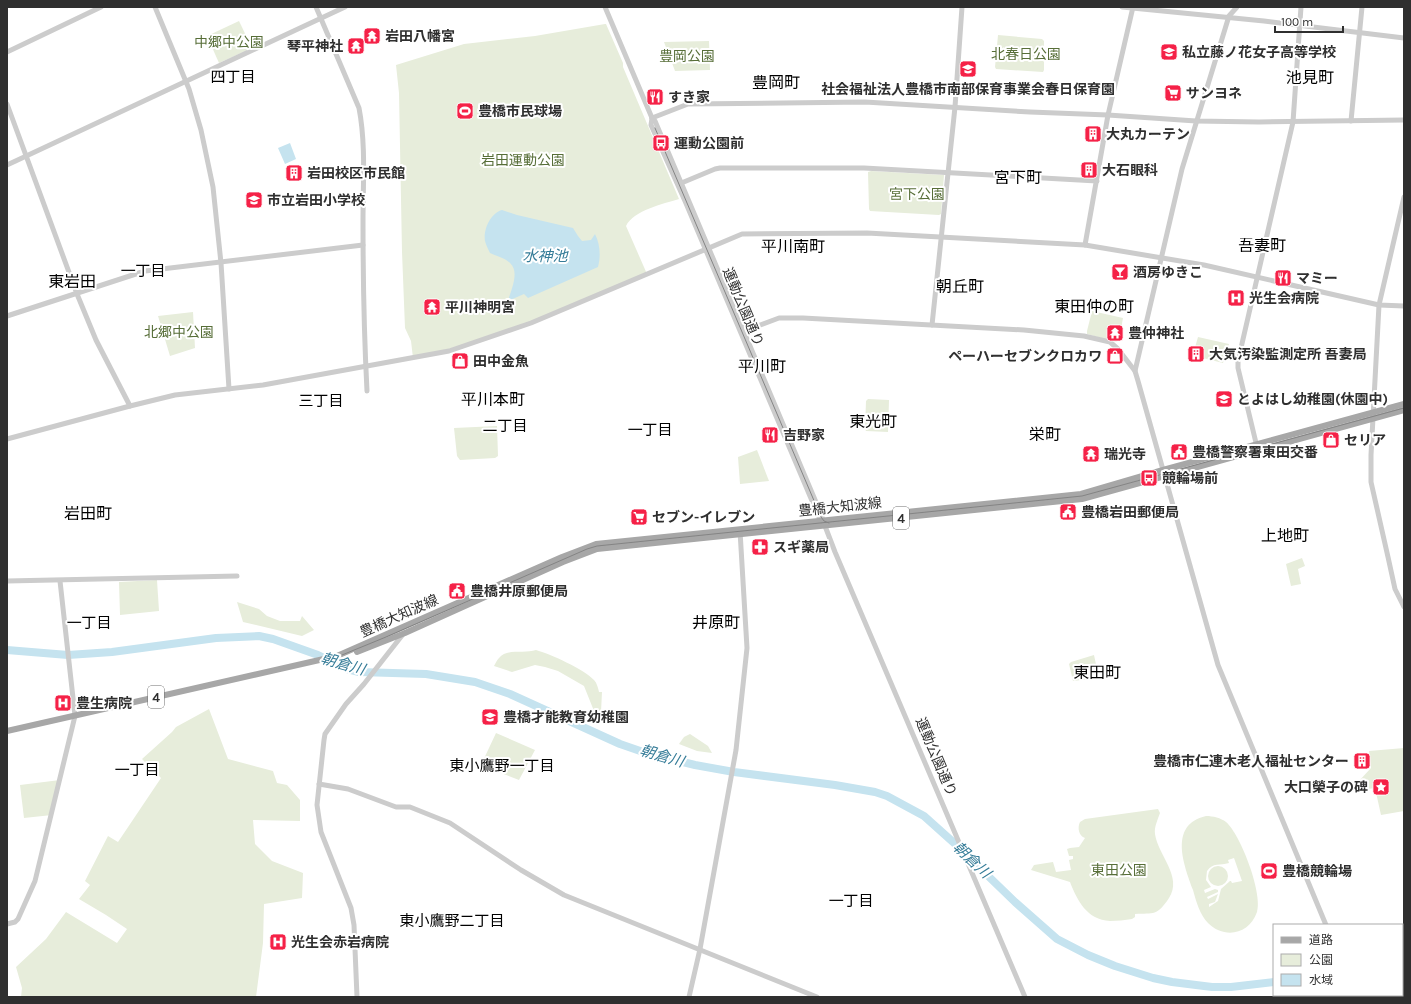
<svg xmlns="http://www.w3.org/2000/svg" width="1411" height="1004" font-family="Karla,'Noto Sans JP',sans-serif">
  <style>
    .green { fill: #e7eddb; fill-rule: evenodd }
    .water { fill: #c5e3ef }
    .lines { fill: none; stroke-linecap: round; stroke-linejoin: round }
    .river { stroke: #c5e3ef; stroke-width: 8 }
    .tertiary { stroke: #ccc; stroke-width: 5 }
    .primary { stroke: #a7a7a7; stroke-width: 6 }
    .tram { stroke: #848484; stroke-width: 1 }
    .labels { text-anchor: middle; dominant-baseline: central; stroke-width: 4; stroke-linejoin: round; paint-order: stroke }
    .shield { fill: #fff; stroke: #6d6d6d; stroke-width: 1 }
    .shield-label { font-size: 13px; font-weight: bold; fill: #2f2f2f }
    .poi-label { font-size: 14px; font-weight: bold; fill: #2f2f2f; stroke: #fff; text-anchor: start }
    .park-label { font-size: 14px; fill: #576e38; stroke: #fff }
    .street-label { font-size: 14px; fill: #2f2f2f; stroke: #fff }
    .neighbourhood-label { font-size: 15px; fill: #000; stroke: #fff }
    .water-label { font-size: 15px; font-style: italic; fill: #357c98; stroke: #fff }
    .quarter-label { font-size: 16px; fill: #000; stroke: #fff }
  </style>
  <rect width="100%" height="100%" fill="#fff"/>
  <g class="green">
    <path d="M 239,21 L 252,48 L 219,63 L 207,36 Z"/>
    <path d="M 605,24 L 606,24 L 623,63 L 623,67 L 679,199 C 663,204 634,210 626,226 L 647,274 L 487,339 L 413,358 L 411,341 L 405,328 L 402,252 L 399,93 L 396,65 L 464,44 L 535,36 Z"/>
    <path d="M 998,35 L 1042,39 L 1044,41 L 1044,70 L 1043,72 L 996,69 L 995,67 Z"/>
    <path d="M 709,41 L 710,70 L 675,71 L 664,42 Z"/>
    <path d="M 871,171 L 944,175 L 941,214 L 939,215 L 870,211 L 869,209 L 868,172 Z"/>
    <path d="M 1092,311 L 1123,318 L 1119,340 L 1116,342 L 1087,334 L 1087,331 Z"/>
    <path d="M 193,312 L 195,348 L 170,356 L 158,316 Z"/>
    <path d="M 1198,337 L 1229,344 L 1223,363 L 1199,357 L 1200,352 L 1194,351 Z"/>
    <path d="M 868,399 L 889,400 L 888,432 L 866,431 L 865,429 L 866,401 Z"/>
    <path d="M 497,426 L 498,456 L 495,458 L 460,460 L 457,456 L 454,428 Z"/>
    <path d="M 757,450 L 769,481 L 740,484 L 738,457 Z"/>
    <path d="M 1302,558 L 1305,566 L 1298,569 L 1301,584 L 1291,586 L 1286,564 Z"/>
    <path d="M 157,580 L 159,611 L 120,615 L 119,582 Z"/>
    <path d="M 237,602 L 259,609 L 267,616 L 280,621 L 300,621 L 302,616 L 314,630 L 302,636 L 243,622 Z"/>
    <path d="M 536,650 C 550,654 584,669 594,680 C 597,683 598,688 599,692 L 602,692 L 601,712 L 599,713 L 594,711 L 584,686 L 558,671 L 545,667 L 535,665 L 512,672 L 494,666 C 495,664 497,660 499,658 C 507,648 525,654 536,650 Z"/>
    <path d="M 1094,655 L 1099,678 L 1073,681 L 1069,664 L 1071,662 Z"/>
    <path d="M 209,709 L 228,759 L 273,771 L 277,783 L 287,785 L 300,800 L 300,821 L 253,820 L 255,844 L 272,861 L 303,873 L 302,898 L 264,904 L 263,943 L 256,997 L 21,997 L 22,988 L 16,967 L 46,939 L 66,912 L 117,943 L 127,929 L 106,915 L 79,899 L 90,885 L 85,881 L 108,836 L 118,842 L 161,778 L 142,759 L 172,732 L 176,727 Z"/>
    <path d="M 496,733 L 535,750 L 519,780 L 481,765 Z"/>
    <path d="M 690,734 L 708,746 L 712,753 L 697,751 L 679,744 L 684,737 Z"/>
    <path d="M 1404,748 L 1404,811 L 1381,815 L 1375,788 L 1361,790 L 1359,781 L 1371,768 L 1369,751 Z"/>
    <path d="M 60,780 L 52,815 L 24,818 L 20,785 Z"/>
    <path d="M 1158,809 L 1160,813 C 1158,819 1154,827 1155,834 C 1158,855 1183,877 1169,898 C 1157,916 1154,913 1135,914 L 1135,917 L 1132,919 C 1125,920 1117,921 1110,921 C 1087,920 1077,900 1070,882 L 1031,870 L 1034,865 L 1053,862 L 1056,872 L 1071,870 L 1069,860 L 1073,859 L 1073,856 L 1069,856 L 1067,849 L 1070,848 L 1079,847 L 1085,838 C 1079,836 1077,828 1080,822 L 1085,819 Z"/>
    <path d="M 1206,816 C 1213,816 1221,818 1226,822 C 1241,835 1263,894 1257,912 C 1249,935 1224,939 1208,923 C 1200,915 1196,901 1193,890 C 1184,865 1168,825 1206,816 ZM 1234,858 L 1242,881 L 1232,883 L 1231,881 L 1230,881 L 1221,889 L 1218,901 L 1209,907 L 1209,904 L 1215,902 L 1218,894 L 1208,899 L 1207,897 L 1218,892 L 1218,890 L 1215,889 L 1205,893 L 1204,890 L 1211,887 L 1206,880 L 1207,871 C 1213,862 1220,866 1229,863 L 1228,860 Z"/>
    <circle cx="1218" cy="876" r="10"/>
  </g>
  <g class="water">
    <path d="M 290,143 L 296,159 L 285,164 L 278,148 Z"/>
    <path d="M 502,210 L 517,215 L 573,228 L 578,236 L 582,241 L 591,240 L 595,234 C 600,244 601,256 598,267 L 528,298 L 524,294 L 508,301 C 511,290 520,272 510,263 C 505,258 496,256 490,253 C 488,249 486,245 485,241 C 483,229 491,213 502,210 Z"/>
  </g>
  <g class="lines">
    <g class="river">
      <path d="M 7,650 L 68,655 L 112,652 L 216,638 L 259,636 L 273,639 L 318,655 L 347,669 L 359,672 L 426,674 L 475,682 L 510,694 L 620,744 L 646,753 L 695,765 L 734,772 L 835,785 L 875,792 L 887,796 L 924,816 L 953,842 L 1015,902 L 1057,939 L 1088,955 L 1115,966 L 1153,978 L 1172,982 L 1212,987 L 1231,987 L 1274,982"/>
      <path d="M 1402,947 L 1404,946"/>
    </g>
    <g class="tertiary">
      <path d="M 155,7 L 189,89 L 201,130 L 213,187 L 221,263 L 229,389"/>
      <path d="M 316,7 L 359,108 C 366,144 363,184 363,220 C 363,278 364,334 367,391"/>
      <path d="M 605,7 L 652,118 L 655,121 L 821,514 L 825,526 L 835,552 L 1025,997"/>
      <path d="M 1122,7 L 1264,21 L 1404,38"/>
      <path d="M 7,52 L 101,7"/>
      <path d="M 7,104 L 77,294 L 96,340 L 130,406"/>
      <path d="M 652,118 L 688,104 L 865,102 L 1030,112 L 1108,115 L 1196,121 L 1259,122 L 1404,120"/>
      <path d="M 652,118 L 651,125 L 685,201 L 821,522"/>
      <path d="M 1351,121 L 1362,7"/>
      <path d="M 7,165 L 345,7"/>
      <path d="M 679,184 L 715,169 L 720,168 L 864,168 L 1097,181"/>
      <path d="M 1404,197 L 1379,305 L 1371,455 L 1371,482 L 1388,557 L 1395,589 L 1404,607"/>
      <path d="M 1085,245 L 1108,115 L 1133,7"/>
      <path d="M 7,316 L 145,271 L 363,245"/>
      <path d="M 932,325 L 955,107 L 962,7"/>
      <path d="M 744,331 L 779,318 L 803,318 L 1024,330 L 1084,336 L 1110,342 L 1118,349 L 1135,371 L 1138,381 L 1218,665 L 1326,925"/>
      <path d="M 1135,371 L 1182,169 L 1229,16 L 1237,7"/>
      <path d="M 7,439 L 130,406 L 175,395 L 263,385 L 449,351 L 531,323 L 742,234 L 867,233 L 1085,245 L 1204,265 L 1379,305 L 1404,306"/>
      <path d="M 1257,447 L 1238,368 L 1238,361 L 1293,122 L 1301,7"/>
      <path d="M 7,581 L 237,576"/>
      <path d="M 319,784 L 348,789 L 396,807 L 410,807 L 450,823 L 521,870 L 564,895 L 817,997"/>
      <path d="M 7,924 L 15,922 L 18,919 L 35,881 L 75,716 L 60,581"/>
      <path d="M 1347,995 L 1348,997"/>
      <path d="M 357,997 L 354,925 L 351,908 L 321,832 L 317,805 L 324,740 L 325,734 L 346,704 L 364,684 L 404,633"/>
      <path d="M 689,997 L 700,949 L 736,750 L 747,648 L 740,531"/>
    </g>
    <g class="primary">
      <path d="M 357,652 L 405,633 L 563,562 L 597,549 L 1082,499 L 1404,410"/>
      <path d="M 7,731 L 337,656 L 562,557 L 596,544 L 1081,494 L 1163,470 L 1404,404"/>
    </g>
    <g class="tram">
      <path d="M 655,128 L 821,517 L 824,521 L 829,523"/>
      <path d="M 342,655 L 386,637 L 587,549 L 597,546 L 1082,496 L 1404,408"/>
    </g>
  </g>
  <defs>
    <g id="temple-square" transform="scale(0.9)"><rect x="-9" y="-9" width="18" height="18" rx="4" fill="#f52147" stroke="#fff"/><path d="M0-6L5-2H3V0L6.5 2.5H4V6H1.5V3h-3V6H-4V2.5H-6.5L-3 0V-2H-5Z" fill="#fff"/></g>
    <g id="school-square" transform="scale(0.9)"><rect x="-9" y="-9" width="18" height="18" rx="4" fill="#f52147" stroke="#fff"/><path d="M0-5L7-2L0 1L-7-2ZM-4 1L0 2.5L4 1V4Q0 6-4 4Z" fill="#fff"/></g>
    <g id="supermarket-square" transform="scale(0.9)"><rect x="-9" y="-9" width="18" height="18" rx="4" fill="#f52147" stroke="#fff"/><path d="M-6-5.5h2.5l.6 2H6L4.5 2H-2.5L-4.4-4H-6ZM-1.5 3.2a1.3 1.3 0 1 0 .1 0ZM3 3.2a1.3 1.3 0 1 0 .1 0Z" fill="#fff"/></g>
    <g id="restaurant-square" transform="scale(0.9)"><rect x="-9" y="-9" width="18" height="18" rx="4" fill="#f52147" stroke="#fff"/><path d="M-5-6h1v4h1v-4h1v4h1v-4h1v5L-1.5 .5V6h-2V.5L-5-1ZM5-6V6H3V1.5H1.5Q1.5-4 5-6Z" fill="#fff"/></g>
    <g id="stadium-square" transform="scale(0.9)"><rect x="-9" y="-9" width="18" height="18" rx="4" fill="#f52147" stroke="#fff"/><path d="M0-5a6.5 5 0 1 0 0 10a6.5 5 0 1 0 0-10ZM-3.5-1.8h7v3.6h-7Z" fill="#fff"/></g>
    <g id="building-square" transform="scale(0.9)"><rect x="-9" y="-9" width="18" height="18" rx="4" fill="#f52147" stroke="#fff"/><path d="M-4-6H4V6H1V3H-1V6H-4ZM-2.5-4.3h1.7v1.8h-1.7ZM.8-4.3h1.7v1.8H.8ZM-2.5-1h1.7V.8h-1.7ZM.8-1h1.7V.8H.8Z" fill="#fff"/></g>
    <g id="bus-square" transform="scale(0.9)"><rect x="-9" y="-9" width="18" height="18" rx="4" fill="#f52147" stroke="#fff"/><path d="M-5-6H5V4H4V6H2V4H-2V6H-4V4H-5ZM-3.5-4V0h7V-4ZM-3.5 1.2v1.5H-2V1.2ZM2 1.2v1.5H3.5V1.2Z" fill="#fff"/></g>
    <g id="bar-square" transform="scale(0.9)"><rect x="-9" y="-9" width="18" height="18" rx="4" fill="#f52147" stroke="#fff"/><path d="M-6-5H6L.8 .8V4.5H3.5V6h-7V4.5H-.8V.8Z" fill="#fff"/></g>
    <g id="hospital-square" transform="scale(0.9)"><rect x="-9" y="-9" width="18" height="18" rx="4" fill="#f52147" stroke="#fff"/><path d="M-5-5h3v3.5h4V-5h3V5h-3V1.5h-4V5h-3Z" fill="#fff"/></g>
    <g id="shop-square" transform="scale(0.9)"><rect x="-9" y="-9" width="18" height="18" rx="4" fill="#f52147" stroke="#fff"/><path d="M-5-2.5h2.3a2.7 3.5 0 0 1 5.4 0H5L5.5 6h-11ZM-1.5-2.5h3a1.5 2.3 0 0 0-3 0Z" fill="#fff"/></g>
    <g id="civic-square" transform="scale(0.9)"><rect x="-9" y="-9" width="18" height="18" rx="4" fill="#f52147" stroke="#fff"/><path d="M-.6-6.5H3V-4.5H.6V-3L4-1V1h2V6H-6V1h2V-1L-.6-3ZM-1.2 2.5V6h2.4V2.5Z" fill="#fff"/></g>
    <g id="pharmacy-square" transform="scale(0.9)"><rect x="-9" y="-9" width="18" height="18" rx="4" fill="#f52147" stroke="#fff"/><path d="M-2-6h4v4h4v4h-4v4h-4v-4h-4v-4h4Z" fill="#fff"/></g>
    <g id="sight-square" transform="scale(0.9)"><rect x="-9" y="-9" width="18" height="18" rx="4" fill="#f52147" stroke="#fff"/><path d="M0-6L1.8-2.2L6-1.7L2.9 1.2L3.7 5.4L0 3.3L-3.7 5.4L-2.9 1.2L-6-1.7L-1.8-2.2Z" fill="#fff"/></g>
  </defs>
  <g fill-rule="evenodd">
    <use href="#temple-square" x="372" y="36"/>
    <use href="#temple-square" x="356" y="46"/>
    <use href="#school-square" x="1169" y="52"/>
    <use href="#school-square" x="968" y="69"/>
    <use href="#supermarket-square" x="1173" y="93"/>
    <use href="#restaurant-square" x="655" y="97"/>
    <use href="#stadium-square" x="465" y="111"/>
    <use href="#building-square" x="1093" y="134"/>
    <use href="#bus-square" x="661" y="143"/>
    <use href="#building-square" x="1089" y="170"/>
    <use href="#building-square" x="294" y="173"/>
    <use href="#school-square" x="254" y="200"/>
    <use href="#bar-square" x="1120" y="272"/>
    <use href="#restaurant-square" x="1283" y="278"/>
    <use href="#hospital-square" x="1236" y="298"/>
    <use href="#temple-square" x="432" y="307"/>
    <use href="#temple-square" x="1115" y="333"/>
    <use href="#building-square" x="1196" y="354"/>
    <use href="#shop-square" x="1115" y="356"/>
    <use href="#shop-square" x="460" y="361"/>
    <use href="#school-square" x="1224" y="399"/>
    <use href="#restaurant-square" x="770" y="435"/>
    <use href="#shop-square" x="1331" y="440"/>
    <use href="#civic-square" x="1179" y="452"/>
    <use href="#temple-square" x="1091" y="454"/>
    <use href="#bus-square" x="1149" y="478"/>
    <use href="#civic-square" x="1068" y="512"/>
    <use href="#supermarket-square" x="639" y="517"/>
    <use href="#pharmacy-square" x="760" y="547"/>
    <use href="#civic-square" x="457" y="591"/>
    <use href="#hospital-square" x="63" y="703"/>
    <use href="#school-square" x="490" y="717"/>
    <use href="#building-square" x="1362" y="761"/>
    <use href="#sight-square" x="1381" y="787"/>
    <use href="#stadium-square" x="1269" y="871"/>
    <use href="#hospital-square" x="278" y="942"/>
  </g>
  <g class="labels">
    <g class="shield">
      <rect x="893" y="507" width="16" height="22" rx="3"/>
      <rect x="148" y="686" width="16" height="22" rx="3"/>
    </g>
    <g class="shield-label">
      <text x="901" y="518">4</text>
      <text x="156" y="697">4</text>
    </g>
    <g class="poi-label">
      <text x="385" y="36">岩田八幡宮</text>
      <text x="343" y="46" text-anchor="end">琴平神社</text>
      <text x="1182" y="52">私立藤ノ花女子高等学校</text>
      <text x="968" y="89" text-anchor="middle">社会福祉法人豊橋市南部保育事業会春日保育園</text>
      <text x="1186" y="93">サンヨネ</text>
      <text x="668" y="97">すき家</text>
      <text x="478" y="111">豊橋市民球場</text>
      <text x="1106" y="134">大丸カーテン</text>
      <text x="674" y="143">運動公園前</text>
      <text x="1102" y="170">大石眼科</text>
      <text x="307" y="173">岩田校区市民館</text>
      <text x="267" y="200">市立岩田小学校</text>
      <text x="1133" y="272">酒房ゆきこ</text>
      <text x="1296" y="278">マミー</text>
      <text x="1249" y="298">光生会病院</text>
      <text x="445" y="307">平川神明宮</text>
      <text x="1128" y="333">豊仲神社</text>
      <text x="1209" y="354">大気汚染監測定所 吾妻局</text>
      <text x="1102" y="356" text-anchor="end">ペーハーセブンクロカワ</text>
      <text x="473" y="361">田中金魚</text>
      <text x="1237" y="399">とよはし幼稚園(休園中)</text>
      <text x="783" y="435">吉野家</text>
      <text x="1344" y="440">セリア</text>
      <text x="1192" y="452">豊橋警察署東田交番</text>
      <text x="1104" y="454">瑞光寺</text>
      <text x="1162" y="478">競輪場前</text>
      <text x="1081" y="512">豊橋岩田郵便局</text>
      <text x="652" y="517">セブン-イレブン</text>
      <text x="773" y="547">スギ薬局</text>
      <text x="470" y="591">豊橋井原郵便局</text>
      <text x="76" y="703">豊生病院</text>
      <text x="503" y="717">豊橋才能教育幼稚園</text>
      <text x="1349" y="761" text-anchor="end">豊橋市仁連木老人福祉センター</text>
      <text x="1368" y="787" text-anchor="end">大口榮子の碑</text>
      <text x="1282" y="871">豊橋競輪場</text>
      <text x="291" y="942">光生会赤岩病院</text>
    </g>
    <g class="park-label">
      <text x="229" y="42">中郷中公園</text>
      <text x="1026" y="54">北春日公園</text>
      <text x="687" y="56">豊岡公園</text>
      <text x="523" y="160">岩田運動公園</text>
      <text x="917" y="194">宮下公園</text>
      <text x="179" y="332">北郷中公園</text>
      <text x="1119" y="870">東田公園</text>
    </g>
    <g class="street-label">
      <text transform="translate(743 307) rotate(67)">運動公園通り</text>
      <text transform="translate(840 507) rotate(-6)">豊橋大知波線</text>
      <text transform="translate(399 616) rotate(-24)">豊橋大知波線</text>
      <text transform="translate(936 757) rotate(67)">運動公園通り</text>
    </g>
    <g class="neighbourhood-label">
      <text x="233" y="77">四丁目</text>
      <text x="143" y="271">一丁目</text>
      <text x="321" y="401">三丁目</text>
      <text x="505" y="426">二丁目</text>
      <text x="650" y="430">一丁目</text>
      <text x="89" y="623">一丁目</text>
      <text x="502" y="766">東小鷹野一丁目</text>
      <text x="137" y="770">一丁目</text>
      <text x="851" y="901">一丁目</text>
      <text x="452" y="921">東小鷹野二丁目</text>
    </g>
    <g class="water-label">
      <text x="545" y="256">水神池</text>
      <text transform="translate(343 664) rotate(16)">朝倉川</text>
      <text transform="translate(662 756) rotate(16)">朝倉川</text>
      <text transform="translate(972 860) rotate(43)">朝倉川</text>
    </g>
    <g class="quarter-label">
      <text x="1310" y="77">池見町</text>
      <text x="776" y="82">豊岡町</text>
      <text x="1018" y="177">宮下町</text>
      <text x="1262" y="245">吾妻町</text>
      <text x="793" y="246">平川南町</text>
      <text x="72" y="281">東岩田</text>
      <text x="960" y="286">朝丘町</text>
      <text x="1094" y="306">東田仲の町</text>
      <text x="762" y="366">平川町</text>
      <text x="493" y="399">平川本町</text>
      <text x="873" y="421">東光町</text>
      <text x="1045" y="434">栄町</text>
      <text x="88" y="513">岩田町</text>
      <text x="1285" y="535">上地町</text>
      <text x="716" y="622">井原町</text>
      <text x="1097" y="672">東田町</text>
    </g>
  </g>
  <rect width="1411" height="1004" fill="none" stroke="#2f2f2f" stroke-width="16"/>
  <rect x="1273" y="924" width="130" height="72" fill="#ffffff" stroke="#acacac"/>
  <rect x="1281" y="937" width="20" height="6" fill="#a7a7a7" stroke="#acacac"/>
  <text x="1309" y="944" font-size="12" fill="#2f2f2f">道路</text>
  <rect x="1281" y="954" width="20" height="12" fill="#e7eddb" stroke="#acacac"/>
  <text x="1309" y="964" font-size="12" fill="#2f2f2f">公園</text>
  <rect x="1281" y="974" width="20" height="12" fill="#c5e3ef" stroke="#acacac"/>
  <text x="1309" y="984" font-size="12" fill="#2f2f2f">水域</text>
  <path d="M1275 26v6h68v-6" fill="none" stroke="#2f2f2f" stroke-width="2"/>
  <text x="1281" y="26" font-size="12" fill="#2f2f2f" stroke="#ffffff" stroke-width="3" paint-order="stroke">100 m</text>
</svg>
